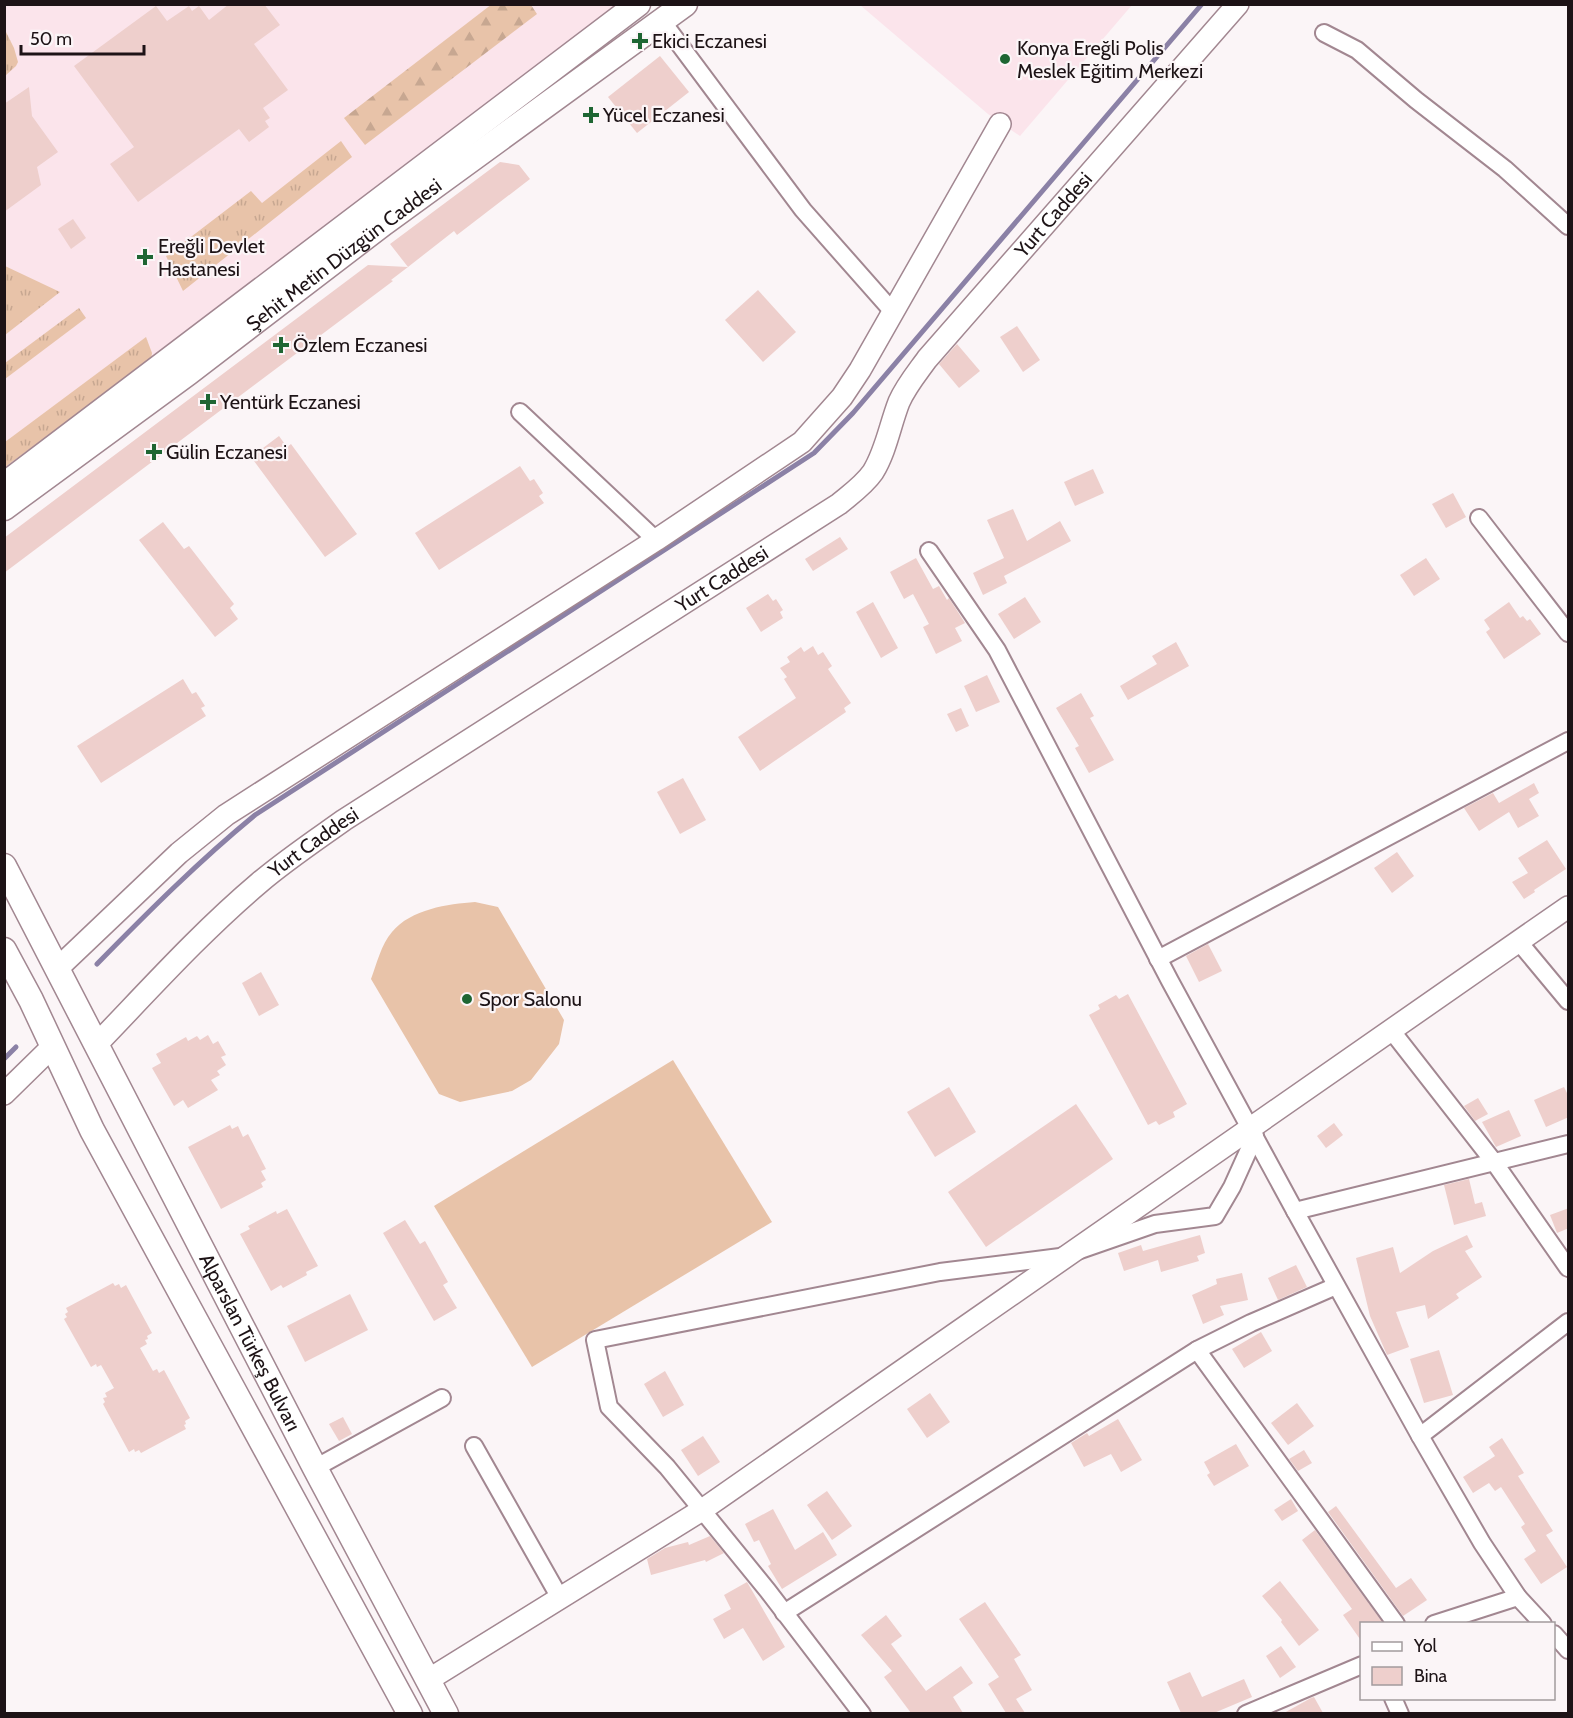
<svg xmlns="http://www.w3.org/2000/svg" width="1573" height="1718" font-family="Cabin,sans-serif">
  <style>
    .built { fill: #fbe4eb }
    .grass { fill: url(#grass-tufts) }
    .forest { fill: url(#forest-firs) }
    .pitch { fill: #e8c3a9 }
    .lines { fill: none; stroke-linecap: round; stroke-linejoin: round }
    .stream { stroke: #8b81a6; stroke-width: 5 }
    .building { fill: #eecfcc }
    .minor-casing { stroke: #a28791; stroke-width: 20 }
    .tertiary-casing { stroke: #a28791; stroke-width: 24 }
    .secondary-casing { stroke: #a28791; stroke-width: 27 }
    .minor { stroke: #fff; stroke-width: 16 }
    .tertiary { stroke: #fff; stroke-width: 21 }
    .secondary { stroke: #fff; stroke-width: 24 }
    .poi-dot { fill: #1e6633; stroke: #fbf5f7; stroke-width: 2 }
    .labels { text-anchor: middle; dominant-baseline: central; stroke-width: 4.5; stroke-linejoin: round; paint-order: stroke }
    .poi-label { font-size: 20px; fill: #1d1316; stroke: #fbf5f7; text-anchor: start }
    .street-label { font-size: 20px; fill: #1d1316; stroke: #fbf5f7 }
  </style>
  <defs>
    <pattern id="grass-tufts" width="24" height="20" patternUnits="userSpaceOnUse" patternTransform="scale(1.5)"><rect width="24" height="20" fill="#e8c3a9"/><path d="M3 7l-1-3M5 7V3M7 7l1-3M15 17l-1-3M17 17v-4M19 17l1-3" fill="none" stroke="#c7a791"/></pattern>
    <pattern id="forest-firs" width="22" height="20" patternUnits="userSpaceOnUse" patternTransform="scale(1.5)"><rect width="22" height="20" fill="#e8c3a9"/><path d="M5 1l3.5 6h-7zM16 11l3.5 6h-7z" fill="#c7a791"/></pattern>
  </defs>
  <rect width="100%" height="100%" fill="#fbf5f7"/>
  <g class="built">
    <path d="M 5,5 L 620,5 L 151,360 L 5,467 Z"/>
    <path d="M 860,5 L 1132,5 L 1020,136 L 988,114 Z"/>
  </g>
  <g class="grass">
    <path d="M 5,30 L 14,48 L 18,62 L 16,66 L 5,76 Z"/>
    <path d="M 341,141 L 352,157 L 183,291 L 166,256 L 251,191 L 262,203 Z"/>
    <path d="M 5,266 L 60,292 L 5,335 Z"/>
    <path d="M 79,308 L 86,318 L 5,379 L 5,363 Z"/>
    <path d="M 146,337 L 152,353 L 151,360 L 5,467 L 5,442 Z"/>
  </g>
  <path class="forest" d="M 492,4 L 531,5 L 537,14 L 365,145 L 344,118 Z"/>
  <g class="pitch">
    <path d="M 475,902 L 498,907 L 564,1020 L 559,1044 L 531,1080 L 512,1091 L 460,1102 L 439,1094 L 371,979 C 377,963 381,945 392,932 C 411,909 448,904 475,902 Z"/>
    <path d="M 673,1060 L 772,1222 L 532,1367 L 434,1206 Z"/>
  </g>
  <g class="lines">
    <g class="stream">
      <path d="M 97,964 C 148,912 199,861 255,815 L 814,453 L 853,413 L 1202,4"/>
      <path d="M 4,1059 L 16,1047"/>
    </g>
  </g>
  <g class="building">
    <path d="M 229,4 L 264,4 L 280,25 L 254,44 L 288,90 L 263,108 L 270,118 L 265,121 L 269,127 L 249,142 L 239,129 L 138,202 L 110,164 L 134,147 L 74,66 L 156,6 L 167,21 L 189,6 L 192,11 L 199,6 L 209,20 Z"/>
    <path d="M 660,56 L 689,92 L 637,133 L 608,97 Z"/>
    <path d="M 29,87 L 32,116 L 58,152 L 37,167 L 41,185 L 4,212 L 4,104 Z"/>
    <path d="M 500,162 L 519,165 L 530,179 L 457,235 L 454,231 L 408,267 L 390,244 Z"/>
    <path d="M 73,219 L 86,238 L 71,249 L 58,229 Z"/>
    <path d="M 368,265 L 408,267 L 391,280 L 393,281 L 4,573 L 4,538 Z"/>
    <path d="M 758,290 L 796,332 L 763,362 L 725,320 Z"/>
    <path d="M 1017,326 L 1040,360 L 1023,372 L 1000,337 Z"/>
    <path d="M 957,344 L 980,371 L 959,388 L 939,364 Z"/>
    <path d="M 279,436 L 287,447 L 291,444 L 357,534 L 325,557 L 251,457 Z"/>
    <path d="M 520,466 L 530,481 L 534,479 L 543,493 L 539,496 L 544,503 L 439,570 L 415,533 Z"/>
    <path d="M 1093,469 L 1104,493 L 1075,506 L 1064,482 Z"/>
    <path d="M 1453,493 L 1466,517 L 1446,528 L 1432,504 Z"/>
    <path d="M 1013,509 L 1027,541 L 1060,521 L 1071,541 L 1004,576 L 1007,583 L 983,595 L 973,573 L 1004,558 L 987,520 Z"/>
    <path d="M 163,522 L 184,549 L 189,546 L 234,604 L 230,608 L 238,619 L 215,637 L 139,540 Z"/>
    <path d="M 840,537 L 848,549 L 813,571 L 805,559 Z"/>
    <path d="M 916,558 L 933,589 L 939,586 L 947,600 L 949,598 L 965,623 L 955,628 L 962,641 L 936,654 L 923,627 L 929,624 L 913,594 L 904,599 L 890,572 Z"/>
    <path d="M 1426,558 L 1440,579 L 1414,596 L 1400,575 Z"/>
    <path d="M 768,594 L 773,601 L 776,599 L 783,610 L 780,612 L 783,618 L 761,632 L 746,608 Z"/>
    <path d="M 1025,597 L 1041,622 L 1014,639 L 998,614 Z"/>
    <path d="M 873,602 L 898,648 L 881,658 L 856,612 Z"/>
    <path d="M 1509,602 L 1520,618 L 1523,616 L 1527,621 L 1530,619 L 1541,634 L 1504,659 L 1486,632 L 1490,629 L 1484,620 Z"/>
    <path d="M 1176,642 L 1189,666 L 1128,700 L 1120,686 L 1157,664 L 1152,656 Z"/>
    <path d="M 813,646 L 818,655 L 823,652 L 832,666 L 828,669 L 851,703 L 844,708 L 846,712 L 760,771 L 738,737 L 796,698 L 784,679 L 787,677 L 780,668 L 790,662 L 787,657 L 801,647 L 804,652 Z"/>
    <path d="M 987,675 L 1000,702 L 976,712 L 964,686 Z"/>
    <path d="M 183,679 L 192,694 L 196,692 L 205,706 L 201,708 L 206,716 L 101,783 L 77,746 Z"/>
    <path d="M 1081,693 L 1094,716 L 1090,718 L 1114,760 L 1089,773 L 1075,748 L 1079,746 L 1056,708 Z"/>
    <path d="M 961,708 L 969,726 L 956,732 L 947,714 Z"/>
    <path d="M 683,778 L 706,820 L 680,834 L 657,792 Z"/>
    <path d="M 1534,783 L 1539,793 L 1529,799 L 1539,816 L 1518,828 L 1509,812 L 1479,831 L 1464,808 L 1493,793 L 1499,803 Z"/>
    <path d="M 1547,840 L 1566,869 L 1534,890 L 1535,892 L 1524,899 L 1512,882 L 1528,873 L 1518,858 Z"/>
    <path d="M 1397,852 L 1414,876 L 1392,893 L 1374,868 Z"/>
    <path d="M 1208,944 L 1222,971 L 1199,982 L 1186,956 Z"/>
    <path d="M 261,972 L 279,1005 L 259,1016 L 242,983 Z"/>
    <path d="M 1128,994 L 1187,1104 L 1173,1112 L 1175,1117 L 1159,1125 L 1156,1121 L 1148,1125 L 1089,1015 L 1100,1009 L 1098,1005 L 1116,995 L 1119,999 Z"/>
    <path d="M 208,1035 L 213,1044 L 218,1041 L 226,1055 L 221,1057 L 226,1065 L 217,1071 L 220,1075 L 211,1080 L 218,1090 L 188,1108 L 183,1100 L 174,1106 L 152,1068 L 161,1063 L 156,1054 L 186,1037 L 188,1041 L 197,1036 L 200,1040 Z"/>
    <path d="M 949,1087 L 976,1132 L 935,1157 L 907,1112 Z"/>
    <path d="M 1564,1087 L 1569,1097 L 1569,1117 L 1546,1127 L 1534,1100 Z"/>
    <path d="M 1478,1098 L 1488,1114 L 1475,1121 L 1464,1106 Z"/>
    <path d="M 1076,1104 L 1113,1159 L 986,1247 L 948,1192 Z"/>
    <path d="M 1509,1110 L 1521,1136 L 1496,1147 L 1482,1122 Z"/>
    <path d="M 1334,1123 L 1343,1135 L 1326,1148 L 1317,1136 Z"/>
    <path d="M 230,1125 L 232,1129 L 238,1126 L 243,1137 L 248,1134 L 266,1169 L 261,1171 L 266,1180 L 261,1183 L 263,1187 L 221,1209 L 188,1147 Z"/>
    <path d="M 1469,1179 L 1475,1204 L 1482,1202 L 1486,1216 L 1454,1225 L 1444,1185 Z"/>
    <path d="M 1569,1208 L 1569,1228 L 1557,1233 L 1550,1215 Z"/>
    <path d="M 287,1209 L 318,1266 L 306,1272 L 307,1275 L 283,1288 L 281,1285 L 271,1291 L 240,1234 L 250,1229 L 248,1226 L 276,1211 L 277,1214 Z"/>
    <path d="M 405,1220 L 420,1244 L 425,1241 L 448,1282 L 443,1285 L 457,1308 L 434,1321 L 383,1233 Z"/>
    <path d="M 1200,1235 L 1205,1253 L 1197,1256 L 1199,1261 L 1161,1272 L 1158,1260 L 1124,1271 L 1118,1253 L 1141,1245 L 1143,1251 Z"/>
    <path d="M 1467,1235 L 1473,1247 L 1465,1251 L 1482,1277 L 1456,1294 L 1459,1298 L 1428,1319 L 1425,1305 L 1396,1312 L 1409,1347 L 1387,1355 L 1370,1316 L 1356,1258 L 1393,1247 L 1400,1273 L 1433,1251 Z"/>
    <path d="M 1296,1265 L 1307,1287 L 1278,1300 L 1268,1278 Z"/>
    <path d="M 1242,1273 L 1248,1300 L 1220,1306 L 1224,1315 L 1203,1324 L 1192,1295 L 1217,1284 L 1216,1279 Z"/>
    <path d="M 113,1283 L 115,1286 L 119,1284 L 121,1288 L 126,1285 L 152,1333 L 147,1336 L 148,1339 L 145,1340 L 147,1344 L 140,1348 L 153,1371 L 157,1369 L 159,1373 L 164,1370 L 190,1418 L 185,1421 L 186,1424 L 184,1425 L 186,1429 L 141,1453 L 139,1450 L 135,1452 L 134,1449 L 129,1452 L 103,1404 L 105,1402 L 103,1398 L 107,1397 L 105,1393 L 114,1388 L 101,1365 L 97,1367 L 96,1364 L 91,1367 L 64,1319 L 67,1317 L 65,1314 L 68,1312 L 66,1308 Z"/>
    <path d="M 350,1294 L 368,1330 L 305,1362 L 287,1326 Z"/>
    <path d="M 1261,1332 L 1272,1351 L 1244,1368 L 1232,1349 Z"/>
    <path d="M 1439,1350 L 1453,1395 L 1424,1403 L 1410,1359 Z"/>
    <path d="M 665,1371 L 684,1405 L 663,1417 L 644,1384 Z"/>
    <path d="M 930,1393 L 950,1422 L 927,1438 L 907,1409 Z"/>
    <path d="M 1297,1403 L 1314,1426 L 1288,1445 L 1271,1423 Z"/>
    <path d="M 343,1417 L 352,1434 L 339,1441 L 329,1424 Z"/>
    <path d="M 1118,1419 L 1142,1460 L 1121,1472 L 1111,1454 L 1084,1467 L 1071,1443 L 1087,1433 L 1089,1436 Z"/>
    <path d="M 703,1436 L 720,1462 L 698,1476 L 681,1450 Z"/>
    <path d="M 1502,1438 L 1524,1473 L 1518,1476 L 1553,1531 L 1546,1535 L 1567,1567 L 1541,1584 L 1524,1559 L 1536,1551 L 1521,1527 L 1525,1524 L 1501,1487 L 1495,1491 L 1489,1483 L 1473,1493 L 1463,1477 L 1495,1456 L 1489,1447 Z"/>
    <path d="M 1236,1444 L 1249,1466 L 1214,1486 L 1207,1475 L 1210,1473 L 1204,1462 Z"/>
    <path d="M 1304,1450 L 1312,1463 L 1298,1471 L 1289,1459 Z"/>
    <path d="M 827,1491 L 852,1526 L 832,1540 L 807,1505 Z"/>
    <path d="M 1291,1499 L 1298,1511 L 1282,1521 L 1274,1510 Z"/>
    <path d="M 1336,1506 L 1396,1588 L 1411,1578 L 1427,1600 L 1403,1616 L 1328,1512 Z"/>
    <path d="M 773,1509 L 795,1550 L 823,1532 L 837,1555 L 782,1589 L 768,1566 L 771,1564 L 759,1540 L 754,1542 L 745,1524 Z"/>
    <path d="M 1315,1530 L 1383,1623 L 1362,1623 L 1362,1642 L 1343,1615 L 1352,1609 L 1302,1540 Z"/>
    <path d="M 710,1536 L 724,1553 L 706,1562 L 705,1560 L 651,1575 L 647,1559 L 665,1548 L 688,1542 L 689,1545 Z"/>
    <path d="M 1280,1581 L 1319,1630 L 1299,1646 L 1281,1622 L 1282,1620 L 1262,1596 Z"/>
    <path d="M 747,1582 L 785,1647 L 763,1661 L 743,1628 L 724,1639 L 713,1619 L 731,1609 L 724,1595 Z"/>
    <path d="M 985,1602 L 1021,1655 L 1014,1659 L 1032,1690 L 1016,1699 L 1025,1713 L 1006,1713 L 988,1684 L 999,1677 L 959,1619 Z"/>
    <path d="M 886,1615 L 902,1636 L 891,1644 L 926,1691 L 961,1666 L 973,1683 L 953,1697 L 963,1713 L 911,1713 L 884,1677 L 892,1671 L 861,1635 Z"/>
    <path d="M 1281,1646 L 1296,1667 L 1280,1678 L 1266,1656 Z"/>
    <path d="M 1190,1672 L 1202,1697 L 1244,1679 L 1252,1697 L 1214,1713 L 1181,1713 L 1167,1682 Z"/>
    <path d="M 1314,1697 L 1323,1713 L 1284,1713 L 1311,1698 Z"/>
  </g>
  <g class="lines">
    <g class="minor-casing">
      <g id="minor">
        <path d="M 662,21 L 803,210 L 894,313"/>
        <path d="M 1324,33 L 1357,50 L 1416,100 L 1505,169 L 1568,226"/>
        <path d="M 520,412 L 656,540"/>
        <path d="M 1479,518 L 1568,633"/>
        <path d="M 929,551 L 997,650 L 1170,981 L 1295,1211 L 1420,1436 L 1482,1543 L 1518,1597 L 1543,1624"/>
        <path d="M 1519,942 L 1568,1001"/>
        <path d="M 1158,959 L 1568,741"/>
        <path d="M 1391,1030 L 1494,1162 L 1568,1268"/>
        <path d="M 1295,1211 L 1568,1144"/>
        <path d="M 1197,1350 L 1396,1624"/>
        <path d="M 1420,1436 L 1568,1322"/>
        <path d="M 474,1446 L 560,1598"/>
        <path d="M 315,1468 L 442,1398"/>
        <path d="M 784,1613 L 1197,1350 L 1251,1323 L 1336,1286"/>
        <path d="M 1434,1624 L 1518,1597"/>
        <path d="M 1554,1634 L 1568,1650"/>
        <path d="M 1393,1698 L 1400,1714"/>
        <path d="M 862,1714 L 768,1591 L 667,1467 L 609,1407 L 595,1340 L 940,1272 L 1060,1257 L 1155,1224 L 1215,1216 L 1232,1187 L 1255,1136"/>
        <path d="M 1246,1714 L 1362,1665"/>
      </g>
    </g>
    <g class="tertiary-casing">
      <g id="tertiary">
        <path d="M 58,968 L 179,853 L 226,815 L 656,540 L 802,442 L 842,397 L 860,370 L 1000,124"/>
        <path id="s1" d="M 96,1045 C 149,990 201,932 259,883 C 286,860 316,840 344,820 L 839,504 C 851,494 864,485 873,472 C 886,451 890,425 899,402 C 906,386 917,373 927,359 L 1238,4"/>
        <path d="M 4,1094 L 53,1046"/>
        <path d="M 428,1680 L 702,1510 L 1568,907"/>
      </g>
    </g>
    <g class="secondary-casing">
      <g id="secondary">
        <path d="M 4,485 L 638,4"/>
        <path id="s2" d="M 4,508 L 188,373 L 384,223 L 685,4"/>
        <path id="s3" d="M 4,866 L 315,1468 L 446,1714"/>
        <path d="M 4,950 L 31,1000 L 92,1130 L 410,1714"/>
      </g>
    </g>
    <use href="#minor" class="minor"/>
    <use href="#tertiary" class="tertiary"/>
    <use href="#secondary" class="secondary"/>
  </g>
  <g class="poi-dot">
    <path d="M637 32h6v6h6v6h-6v6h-6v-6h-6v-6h6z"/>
    <circle cx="1005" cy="59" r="6"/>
    <path d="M588 106h6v6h6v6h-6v6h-6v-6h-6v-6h6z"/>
    <path d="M142 248h6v6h6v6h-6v6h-6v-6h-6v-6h6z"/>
    <path d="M278 336h6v6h6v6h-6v6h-6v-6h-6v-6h6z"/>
    <path d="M205 393h6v6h6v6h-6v6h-6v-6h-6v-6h6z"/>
    <path d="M151 443h6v6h6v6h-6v6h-6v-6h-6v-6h6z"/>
    <circle cx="467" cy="999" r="6"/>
  </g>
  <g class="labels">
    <g class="poi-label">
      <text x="652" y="41">Ekici Eczanesi</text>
      <text x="1017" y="48">Konya Ereğli Polis<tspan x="1017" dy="23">Meslek Eğitim Merkezi</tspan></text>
      <text x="603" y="115">Yücel Eczanesi</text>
      <text x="158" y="246">Ereğli Devlet<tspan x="158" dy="23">Hastanesi</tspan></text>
      <text x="293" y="345">Özlem Eczanesi</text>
      <text x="220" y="402">Yentürk Eczanesi</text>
      <text x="166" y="452">Gülin Eczanesi</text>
      <text x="479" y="999">Spor Salonu</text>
    </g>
    <g class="street-label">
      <text stroke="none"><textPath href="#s1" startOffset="1288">Yurt Caddesi</textPath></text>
      <text stroke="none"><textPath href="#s2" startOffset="424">Şehit Metin Düzgün Caddesi</textPath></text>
      <text stroke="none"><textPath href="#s1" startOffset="784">Yurt Caddesi</textPath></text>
      <text stroke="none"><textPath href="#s1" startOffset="298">Yurt Caddesi</textPath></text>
      <text stroke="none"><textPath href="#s3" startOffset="536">Alparslan Türkeş Bulvarı</textPath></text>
    </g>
  </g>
  <rect width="1573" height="1718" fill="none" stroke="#1d1316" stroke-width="12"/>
  <rect x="1360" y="1622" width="195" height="78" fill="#fbf5f7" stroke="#a29b9d" stroke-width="1.5"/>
  <rect x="1372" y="1642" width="30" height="9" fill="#ffffff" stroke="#a29b9d" stroke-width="1.5"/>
  <text x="1414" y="1652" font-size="18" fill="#1d1316">Yol</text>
  <rect x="1372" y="1667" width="30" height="18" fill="#eecfcc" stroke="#a29b9d" stroke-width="1.5"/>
  <text x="1414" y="1682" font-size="18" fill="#1d1316">Bina</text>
  <path d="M21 45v9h123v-9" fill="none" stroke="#1d1316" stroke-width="3"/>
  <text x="30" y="45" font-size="18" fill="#1d1316" stroke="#fbf5f7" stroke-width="4.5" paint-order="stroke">50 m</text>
</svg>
